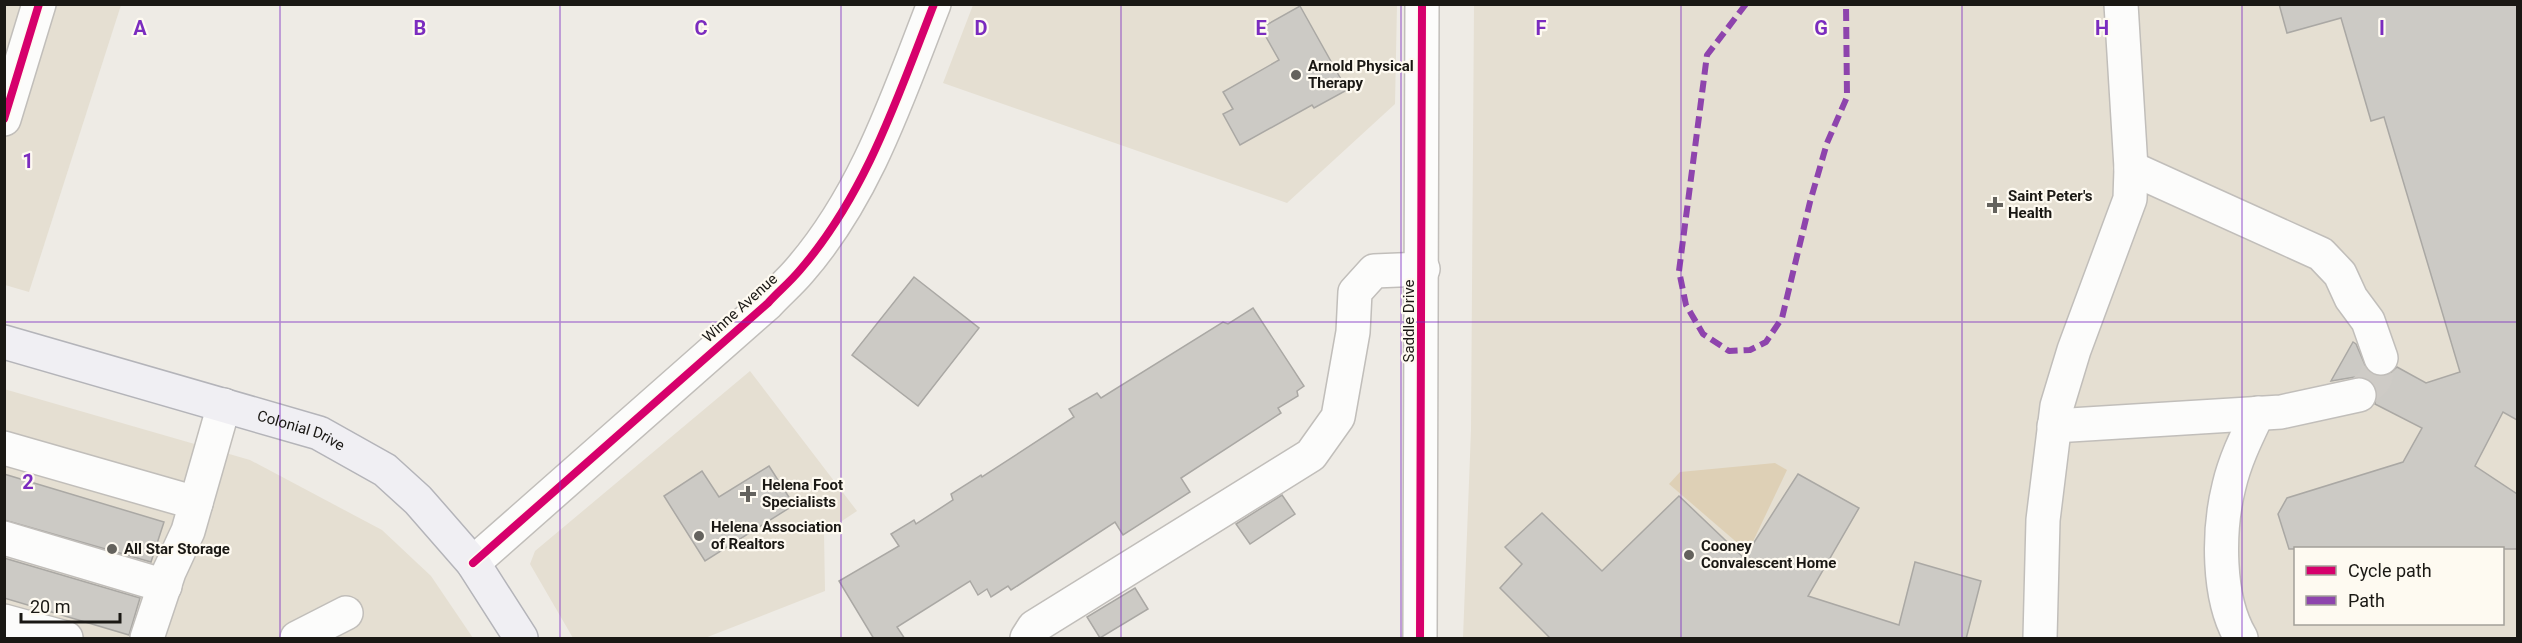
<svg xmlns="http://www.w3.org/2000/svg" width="2522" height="643" font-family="Roboto,sans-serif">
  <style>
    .built { fill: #e5dfd2; fill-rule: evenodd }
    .green { fill: #ded0b6 }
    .building { fill: #cccac5; stroke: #aaa8a4; stroke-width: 1.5 }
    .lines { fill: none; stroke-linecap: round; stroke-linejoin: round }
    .minor-tunnel { stroke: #cecbc6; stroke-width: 33; stroke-dasharray: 33 16; stroke-linecap: butt }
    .minor-casing { stroke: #c1beba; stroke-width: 36 }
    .major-casing { stroke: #b4b4b9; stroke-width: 36 }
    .minor { stroke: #fcfcfb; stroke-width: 33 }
    .major { stroke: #f0eff3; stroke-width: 33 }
    .quiet { stroke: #8e44ad; stroke-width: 6; stroke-dasharray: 12 6; stroke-linecap: butt }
    .cycleway-casing { stroke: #fefaf1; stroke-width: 11 }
    .cycleway { stroke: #d6006c; stroke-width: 8 }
    .grid { fill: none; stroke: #7b2cbf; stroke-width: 1.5; stroke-opacity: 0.55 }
    .poi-dot { fill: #64625d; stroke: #fefaf1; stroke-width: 2 }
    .labels { text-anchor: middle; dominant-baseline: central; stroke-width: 4.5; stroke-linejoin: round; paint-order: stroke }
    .poi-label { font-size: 15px; font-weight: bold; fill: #1a1814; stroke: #fefaf1; text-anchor: start }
    .street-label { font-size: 15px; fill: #1a1814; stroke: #fefaf1 }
    .grid-label { font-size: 20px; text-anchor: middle; font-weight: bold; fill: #7b2cbf; stroke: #fefaf1; stroke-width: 4.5; stroke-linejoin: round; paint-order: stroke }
  </style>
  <rect width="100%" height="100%" fill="#eeebe5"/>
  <g class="built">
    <path d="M 4,5 L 121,5 L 29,292 L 5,285 Z"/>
    <path d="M 973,5 L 1397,5 L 1395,104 L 1287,203 L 943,83 Z"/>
    <path d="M 1474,5 L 2517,5 L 2517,638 L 1463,638 L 1471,430 ZM 2296,548 L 2502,548 L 2502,624 L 2296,624 Z"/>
    <path d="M 750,371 L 857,511 L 824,533 L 825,591 L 705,638 L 573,638 L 530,564 L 535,551 Z"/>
    <path d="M 4,389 L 250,460 L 382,530 L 431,576 L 473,638 L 5,638 Z"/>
  </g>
  <path class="green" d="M 1775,463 L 1787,470 L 1748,552 L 1669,484 L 1680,472 Z"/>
  <g class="building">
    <path d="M 2279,4 L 2517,4 L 2517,420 L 2503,412 L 2475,466 L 2517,494 L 2517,549 L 2289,549 L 2278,514 L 2287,498 L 2403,462 L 2422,428 L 2375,404 L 2377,390 L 2373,383 L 2365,377 L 2355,377 L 2331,381 L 2353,342 L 2356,344 L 2368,372 L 2377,376 L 2388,375 L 2397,367 L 2426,383 L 2460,372 L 2384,117 L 2371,121 L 2341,18 L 2287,33 Z"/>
    <path d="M 1300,6 L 1347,90 L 1314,108 L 1312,105 L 1240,145 L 1223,114 L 1233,109 L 1223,92 L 1279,60 L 1261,28 Z"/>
    <path d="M 914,277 L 979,328 L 918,406 L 852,355 Z"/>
    <path d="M 1253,308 L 1304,386 L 1297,391 L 1298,396 L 1278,408 L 1281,413 L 1181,478 L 1190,492 L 1123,535 L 1115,522 L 1011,590 L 1008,586 L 991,597 L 987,589 L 978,595 L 970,581 L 897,627 L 905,639 L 874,639 L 839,581 L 899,546 L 891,534 L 914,520 L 916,524 L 953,500 L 951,494 L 981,475 L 982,477 L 1074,417 L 1069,409 L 1097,393 L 1101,398 L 1223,322 L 1228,324 Z"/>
    <path d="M 769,466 L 794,505 L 705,561 L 664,496 L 702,471 L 719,497 Z"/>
    <path d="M 4,474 L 164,522 L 151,562 L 4,520 Z"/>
    <path d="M 1798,474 L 1859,508 L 1808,596 L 1899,625 L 1915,562 L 1981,581 L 1966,639 L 1551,639 L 1500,588 L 1522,564 L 1505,547 L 1542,513 L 1602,571 L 1679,496 L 1744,558 Z"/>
    <path d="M 1282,495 L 1295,514 L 1250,544 L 1236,524 Z"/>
    <path d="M 4,558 L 140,598 L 129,635 L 4,598 Z"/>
    <path d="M 1135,588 L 1148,609 L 1100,638 L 1087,617 Z"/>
  </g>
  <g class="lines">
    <path class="minor-tunnel" d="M 2359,395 L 2375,380 L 2381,358"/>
    <g class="minor-casing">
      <g id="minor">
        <path d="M 4,119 L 39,4"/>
        <path d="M 2131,168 L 2321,254 L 2340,274 L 2351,298 L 2368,321 L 2381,358"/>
        <path d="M 2054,426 L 2281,412 L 2359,395"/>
        <path d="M 4,448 L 196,503"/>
        <path d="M 4,538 L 165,586"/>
        <path d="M 473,563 L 768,303 C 778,292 790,282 800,270 C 866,194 898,96 934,4"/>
        <path d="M 4,621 L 66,638"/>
        <path d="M 147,638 L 169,572 L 188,531 L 224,405"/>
        <path d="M 297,638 L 346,613"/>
        <path d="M 1027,638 L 1034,627 L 1311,455 L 1338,417 L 1353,332 L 1355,292 L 1374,271 L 1423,269"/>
        <path d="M 1420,638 L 1422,4"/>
        <path d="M 2040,638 L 2043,520 L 2057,406 L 2074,350 L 2130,199 L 2131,168 L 2121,4"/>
        <path d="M 2241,638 C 2217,598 2218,530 2229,486 C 2235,460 2247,436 2258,413"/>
      </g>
    </g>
    <g class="major-casing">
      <g id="major">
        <path id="s1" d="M 4,342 L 319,433 L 385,470 L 418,500 L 473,563 L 521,638"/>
      </g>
    </g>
    <use href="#minor" class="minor"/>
    <use href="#major" class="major"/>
    <path class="quiet" d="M 1746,4 L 1707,55 L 1679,271 L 1686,305 L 1703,334 L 1729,351 L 1750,350 L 1766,342 L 1782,318 L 1810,202 L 1827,143 L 1847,97 L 1846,4"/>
    <g class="cycleway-casing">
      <g id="cycleway">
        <path d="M 4,119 L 39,4"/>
        <path d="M 473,563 L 768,303 C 778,292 790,282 800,270 C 866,194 898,96 934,4"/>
        <path d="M 1420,638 L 1422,4"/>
      </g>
    </g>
    <use href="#cycleway" class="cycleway"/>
  </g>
  <path class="grid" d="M 280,4 L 280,638M 560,4 L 560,638M 841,4 L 841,638M 1121,4 L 1121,638M 1401,4 L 1401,638M 1681,4 L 1681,638M 1962,4 L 1962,638M 2242,4 L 2242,638M 4,322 L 2518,322"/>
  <g class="poi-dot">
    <circle cx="1296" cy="75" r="6"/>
    <path d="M1992 196h6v6h6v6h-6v6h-6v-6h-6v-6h6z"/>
    <path d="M745 485h6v6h6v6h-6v6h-6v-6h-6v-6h6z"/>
    <circle cx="699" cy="536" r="6"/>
    <circle cx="112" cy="549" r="6"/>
    <circle cx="1689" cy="555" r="6"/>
  </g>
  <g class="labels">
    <g class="poi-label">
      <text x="1308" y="66">Arnold Physical<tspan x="1308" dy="17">Therapy</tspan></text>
      <text x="2008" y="196">Saint Peter's<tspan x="2008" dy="17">Health</tspan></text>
      <text x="762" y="485">Helena Foot<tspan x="762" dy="17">Specialists</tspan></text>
      <text x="711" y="527">Helena Association<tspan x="711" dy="17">of Realtors</tspan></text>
      <text x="1701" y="546">Cooney<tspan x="1701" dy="17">Convalescent Home</tspan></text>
      <text x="124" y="549">All Star Storage</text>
    </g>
    <g class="street-label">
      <text transform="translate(740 308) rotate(-42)">Winne Avenue</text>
      <text transform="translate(1409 321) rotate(-90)">Saddle Drive</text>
      <text stroke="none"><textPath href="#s1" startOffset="310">Colonial Drive</textPath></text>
    </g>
  </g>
  <g class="grid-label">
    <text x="140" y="35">A</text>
    <text x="420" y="35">B</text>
    <text x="701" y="35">C</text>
    <text x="981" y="35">D</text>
    <text x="1261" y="35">E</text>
    <text x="1541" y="35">F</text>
    <text x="1821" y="35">G</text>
    <text x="2102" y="35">H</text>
    <text x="2382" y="35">I</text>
    <text x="28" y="168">1</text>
    <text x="28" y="489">2</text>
  </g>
  <rect width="2522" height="643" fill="none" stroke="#1a1814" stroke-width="12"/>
  <rect x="2294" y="547" width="210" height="78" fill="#fefaf1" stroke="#a3a099" stroke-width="1.5"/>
  <rect x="2306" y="566" width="30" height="9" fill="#d6006c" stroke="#a3a099" stroke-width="1.5"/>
  <text x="2348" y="577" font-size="18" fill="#1a1814">Cycle path</text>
  <rect x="2306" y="596" width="30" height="9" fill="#8e44ad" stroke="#a3a099" stroke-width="1.5"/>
  <text x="2348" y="607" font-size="18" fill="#1a1814">Path</text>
  <path d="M21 613v9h99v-9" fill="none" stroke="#1a1814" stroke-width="3"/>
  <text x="30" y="613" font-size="18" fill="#1a1814" stroke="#fefaf1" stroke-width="4.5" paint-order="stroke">20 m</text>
</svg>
